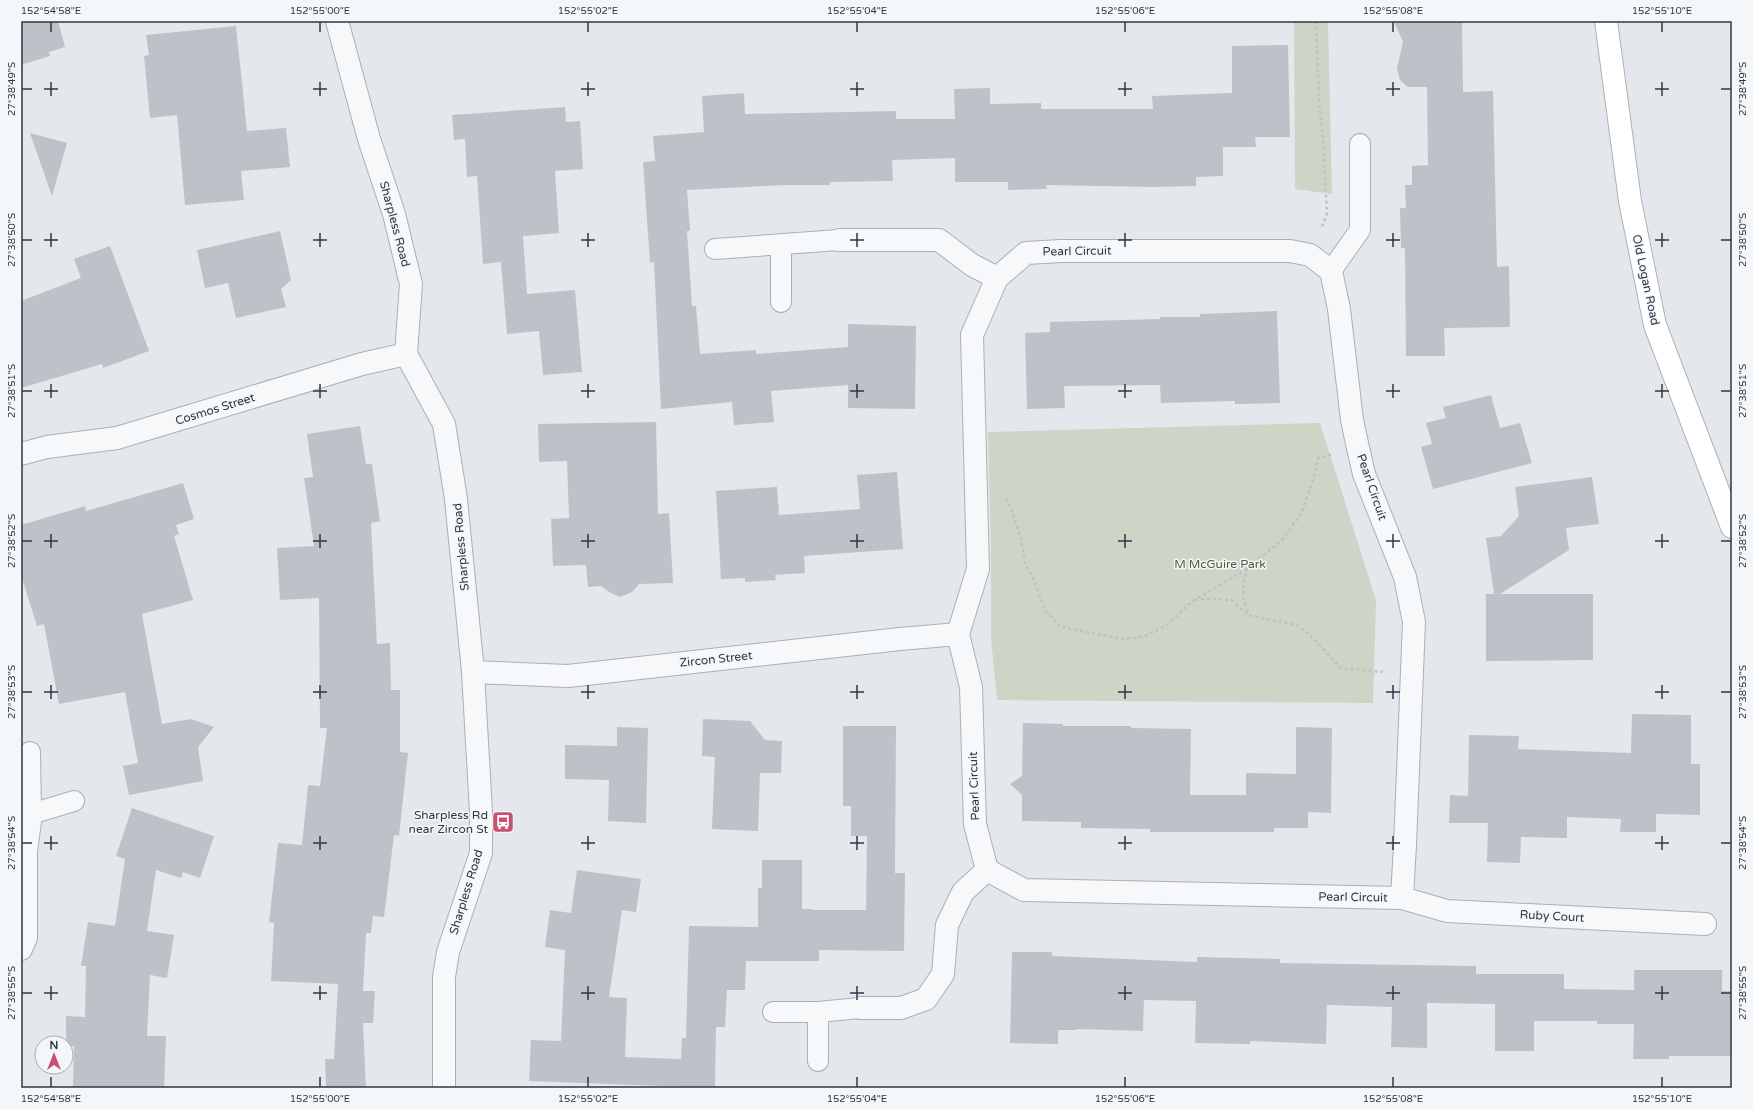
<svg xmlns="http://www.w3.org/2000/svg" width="1753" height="1109" font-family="'Varela Round',sans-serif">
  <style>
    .green { fill: #ccd5c6 }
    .building { fill: #bcc2c8 }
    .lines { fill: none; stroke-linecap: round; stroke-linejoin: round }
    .service-casing { stroke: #a9b0b6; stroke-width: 22 }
    .minor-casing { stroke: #a9b0b6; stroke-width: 24 }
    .secondary-casing { stroke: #a9b0b6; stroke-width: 24 }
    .path { stroke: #bec2c7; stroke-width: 2.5; stroke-dasharray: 3 3; stroke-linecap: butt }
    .service { stroke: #f7f8fa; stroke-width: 20 }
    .minor { stroke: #f7f8fa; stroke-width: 22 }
    .secondary { stroke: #fff; stroke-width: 22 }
    .ticks { fill: none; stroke: #2d3843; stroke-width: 1.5 }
    .labels { text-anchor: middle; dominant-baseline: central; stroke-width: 3; stroke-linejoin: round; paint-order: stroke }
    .street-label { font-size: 12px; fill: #2d3843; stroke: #f4f7f9 }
    .park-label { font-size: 12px; fill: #455f3a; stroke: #f4f7f9 }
    .poi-label { font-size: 12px; fill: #2d3843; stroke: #f4f7f9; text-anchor: end }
    .neatline { fill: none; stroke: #2d3843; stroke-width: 1.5 }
    .ticks-label { font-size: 10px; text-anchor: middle; fill: #2d3843 }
  </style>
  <rect width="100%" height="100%" fill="#e4e8ec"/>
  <g class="green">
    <path d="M 1294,21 L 1328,21 L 1332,194 L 1295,189 Z"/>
    <path d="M 1320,423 L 1376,600 L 1373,703 L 997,700 L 991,638 L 991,547 L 988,432 Z"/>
  </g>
  <g class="building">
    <path d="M 21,21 L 58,21 L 65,47 L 49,52 L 50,56 L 21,65 Z"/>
    <path d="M 1394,21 L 1462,21 L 1463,92 L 1493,91 L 1497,267 L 1509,266 L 1510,327 L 1444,328 L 1445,356 L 1406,356 L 1405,248 L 1401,248 L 1400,208 L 1406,208 L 1405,185 L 1412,185 L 1412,166 L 1428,165 L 1427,87 L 1408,87 L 1400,80 L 1397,69 L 1403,42 Z"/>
    <path d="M 236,26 L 247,131 L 286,128 L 290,167 L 241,171 L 244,200 L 185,205 L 177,115 L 150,118 L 144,56 L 149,55 L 146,35 Z"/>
    <path d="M 1288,45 L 1290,137 L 1255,137 L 1256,147 L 1223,147 L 1223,176 L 1196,177 L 1196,186 L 1154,187 L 1046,185 L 1047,189 L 1008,190 L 1008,182 L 955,182 L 955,158 L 892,160 L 893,181 L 830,182 L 830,185 L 785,185 L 687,190 L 690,231 L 687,231 L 692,306 L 696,306 L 700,354 L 756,350 L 756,354 L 848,347 L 848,324 L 916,326 L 915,409 L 848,408 L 848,385 L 771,391 L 774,422 L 734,425 L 732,402 L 661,409 L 654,262 L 650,263 L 643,162 L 655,161 L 653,136 L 704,132 L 702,96 L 744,93 L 745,114 L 896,111 L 896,119 L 955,119 L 954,89 L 990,88 L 990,104 L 1041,103 L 1041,109 L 1153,109 L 1152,96 L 1232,93 L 1232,46 Z"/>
    <path d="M 565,107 L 566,122 L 580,121 L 583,169 L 555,171 L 559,233 L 523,236 L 527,294 L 575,290 L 582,372 L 543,375 L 539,331 L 507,334 L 501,262 L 483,264 L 477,176 L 467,177 L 465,139 L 454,140 L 452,115 Z"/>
    <path d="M 30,133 L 67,143 L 52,196 Z"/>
    <path d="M 280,231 L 291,280 L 281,289 L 286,307 L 236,318 L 228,283 L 205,288 L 197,250 Z"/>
    <path d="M 110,246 L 149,351 L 103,368 L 102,364 L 21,388 L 21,301 L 81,278 L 74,259 Z"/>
    <path d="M 1277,311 L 1280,403 L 1235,404 L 1235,401 L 1161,403 L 1160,385 L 1064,386 L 1065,408 L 1027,409 L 1025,333 L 1050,332 L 1050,322 L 1160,319 L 1160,317 L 1200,317 L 1200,314 Z"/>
    <path d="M 1491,395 L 1500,428 L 1520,423 L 1532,463 L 1433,489 L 1421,447 L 1432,444 L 1426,423 L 1446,418 L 1443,407 Z"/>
    <path d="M 656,422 L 658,514 L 669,513 L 673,583 L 639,584 L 632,592 L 620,597 L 609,592 L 601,586 L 588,587 L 586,565 L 553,566 L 551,519 L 569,518 L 567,461 L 539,462 L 538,424 Z"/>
    <path d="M 360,426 L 366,464 L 372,464 L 380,521 L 371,523 L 377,644 L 390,643 L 391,690 L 400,690 L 400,752 L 408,753 L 399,836 L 394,835 L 384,917 L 373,916 L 371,933 L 366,933 L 363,991 L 375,991 L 373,1023 L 363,1023 L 366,1088 L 326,1088 L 325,1059 L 334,1059 L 338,984 L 271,981 L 274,923 L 269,922 L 278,843 L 302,845 L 308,785 L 320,786 L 327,728 L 320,728 L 319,598 L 280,600 L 277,548 L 314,546 L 304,478 L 313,477 L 307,434 Z"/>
    <path d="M 897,472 L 903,549 L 804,556 L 805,573 L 775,575 L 776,580 L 745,582 L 745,578 L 721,579 L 716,491 L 777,487 L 779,515 L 860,509 L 857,475 Z"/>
    <path d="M 1592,477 L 1599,524 L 1566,528 L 1569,550 L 1500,594 L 1593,594 L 1593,660 L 1486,661 L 1486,594 L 1494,594 L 1486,538 L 1501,536 L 1519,516 L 1515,487 Z"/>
    <path d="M 183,483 L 194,519 L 176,525 L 179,534 L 174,536 L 193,600 L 142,614 L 162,724 L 191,719 L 214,727 L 198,747 L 203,781 L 129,795 L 123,766 L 138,763 L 125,692 L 59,704 L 44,624 L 37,626 L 21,575 L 21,525 L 85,506 L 86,511 Z"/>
    <path d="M 1632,714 L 1691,715 L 1691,764 L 1700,764 L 1700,815 L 1656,814 L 1656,832 L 1620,832 L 1621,819 L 1567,817 L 1567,838 L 1521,837 L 1520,863 L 1487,862 L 1488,823 L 1449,823 L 1450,795 L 1468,796 L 1469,735 L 1519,736 L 1518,749 L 1631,753 Z"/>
    <path d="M 703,719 L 750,721 L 765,740 L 782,741 L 781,773 L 760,773 L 758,831 L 712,829 L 715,757 L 702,756 Z"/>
    <path d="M 1023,723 L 1063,724 L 1063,726 L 1131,726 L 1131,728 L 1191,729 L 1190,795 L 1246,795 L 1246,773 L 1296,774 L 1296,727 L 1332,728 L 1331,813 L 1308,812 L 1308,828 L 1274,828 L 1274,832 L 1150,832 L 1150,829 L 1081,828 L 1081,822 L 1022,821 L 1022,795 L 1010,784 L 1022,776 Z"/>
    <path d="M 843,726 L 896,726 L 895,873 L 905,873 L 904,951 L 819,950 L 819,961 L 746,961 L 745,990 L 727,990 L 725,1027 L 716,1027 L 715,1088 L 529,1081 L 531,1040 L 561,1041 L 565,950 L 545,947 L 550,910 L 571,913 L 577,870 L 641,879 L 636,912 L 622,910 L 609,997 L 627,998 L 625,1057 L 681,1059 L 682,1038 L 686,1038 L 689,926 L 758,927 L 758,888 L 762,888 L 762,860 L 802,860 L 802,909 L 812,909 L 812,910 L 866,910 L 867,836 L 851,836 L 851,806 L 843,806 Z"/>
    <path d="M 617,727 L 648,728 L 646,823 L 608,821 L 609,780 L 565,779 L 565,745 L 617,746 Z"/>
    <path d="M 132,808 L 214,836 L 200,878 L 183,872 L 181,878 L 156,870 L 147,931 L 174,935 L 167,978 L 150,975 L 147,1036 L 166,1036 L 164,1088 L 73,1088 L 74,1046 L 66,1046 L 66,1016 L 85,1017 L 86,966 L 81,966 L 88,922 L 115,926 L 125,859 L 116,856 Z"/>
    <path d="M 1012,952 L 1052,952 L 1052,956 L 1197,962 L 1197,957 L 1280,959 L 1280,963 L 1476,966 L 1476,974 L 1564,974 L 1564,989 L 1634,990 L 1634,970 L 1722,970 L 1722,991 L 1732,991 L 1732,1056 L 1669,1056 L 1669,1059 L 1633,1059 L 1634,1024 L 1597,1024 L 1597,1021 L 1534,1021 L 1534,1051 L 1495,1051 L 1495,1004 L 1427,1003 L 1427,1048 L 1391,1047 L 1392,1007 L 1327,1005 L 1326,1044 L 1250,1041 L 1250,1044 L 1195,1043 L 1196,1001 L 1144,1000 L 1143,1031 L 1077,1029 L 1077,1030 L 1058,1030 L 1058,1044 L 1010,1043 Z"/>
  </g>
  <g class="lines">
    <g class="service-casing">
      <g id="service">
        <path d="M 781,245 L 781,302"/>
        <path d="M 715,249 L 839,240"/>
        <path d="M 1331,271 L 1360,230 L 1360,144"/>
        <path d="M 30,752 L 31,814 L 74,801"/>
        <path d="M 773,1012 L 818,1012 L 860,1008"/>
        <path d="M 818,1012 L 818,1061"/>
      </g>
    </g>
    <g class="minor-casing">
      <g id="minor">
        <path d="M 337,21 L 369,139 L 394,214 L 411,284 L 406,354 L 444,424 L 456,499 L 473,672 L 481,812 L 481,853 L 448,952 L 444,977 L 444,1088"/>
        <path d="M 839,240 L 939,240 L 972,265 L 997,278"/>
        <path d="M 21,454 L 47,447 L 117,438 L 362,364 L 406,354"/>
        <path d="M 473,672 L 568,676 L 900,639 L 958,634"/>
        <path d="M 1402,898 L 1405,845 L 1414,622 L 1405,577 L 1364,474 L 1358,448 L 1352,420 L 1339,309 L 1331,271 L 1310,255 L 1290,251 L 1061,251 L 1026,253 L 997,278 L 972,335 L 978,569 L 958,634 L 971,687 L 975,824 L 987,870 L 1024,890 L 1402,898 L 1447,911 L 1705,924"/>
        <path d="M 21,949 L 26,938 L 26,851 L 31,814"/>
        <path d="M 860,1008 L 901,1008 L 926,999 L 943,974 L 947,925 L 963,892 L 987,870"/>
      </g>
    </g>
    <g class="secondary-casing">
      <path id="secondary" d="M 1606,21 L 1630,201 L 1655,325 L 1732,527"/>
    </g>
    <g class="path">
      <path d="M 1316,21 L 1319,103 L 1323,139 L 1327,214 L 1321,229"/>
      <path d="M 1006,498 L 1012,511 L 1021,540 L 1025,564 L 1033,578 L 1045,610 L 1061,627 L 1122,639 L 1143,637 L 1167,625 L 1193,601 L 1248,568 L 1282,540 L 1301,514 L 1314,478 L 1318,458 L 1331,455"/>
      <path d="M 1248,568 C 1242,587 1241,594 1248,613"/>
      <path d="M 1195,600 L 1208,599 L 1231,600 L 1248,615 L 1297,625 L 1314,639 L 1341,668 L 1383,672"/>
    </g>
    <use href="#service" class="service"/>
    <use href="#minor" class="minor"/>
    <use href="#secondary" class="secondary"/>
  </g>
  <path class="ticks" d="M 51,22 L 51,32M 320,22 L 320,32M 588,22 L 588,32M 857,22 L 857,32M 1125,22 L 1125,32M 1393,22 L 1393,32M 1662,22 L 1662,32M 51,82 L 51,96M 320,82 L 320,96M 588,82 L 588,96M 857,82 L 857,96M 1125,82 L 1125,96M 1393,82 L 1393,96M 1662,82 L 1662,96M 22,89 L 32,89M 44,89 L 58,89M 313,89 L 327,89M 581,89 L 595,89M 850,89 L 864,89M 1118,89 L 1132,89M 1386,89 L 1400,89M 1655,89 L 1669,89M 1721,89 L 1731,89M 51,233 L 51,247M 320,233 L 320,247M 588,233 L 588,247M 857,233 L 857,247M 1125,233 L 1125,247M 1393,233 L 1393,247M 1662,233 L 1662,247M 22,240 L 32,240M 44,240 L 58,240M 313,240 L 327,240M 581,240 L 595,240M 850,240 L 864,240M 1118,240 L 1132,240M 1386,240 L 1400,240M 1655,240 L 1669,240M 1721,240 L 1731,240M 51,384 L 51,398M 320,384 L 320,398M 588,384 L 588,398M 857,384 L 857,398M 1125,384 L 1125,398M 1393,384 L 1393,398M 1662,384 L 1662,398M 22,391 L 32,391M 44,391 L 58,391M 313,391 L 327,391M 581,391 L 595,391M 850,391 L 864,391M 1118,391 L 1132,391M 1386,391 L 1400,391M 1655,391 L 1669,391M 1721,391 L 1731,391M 51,534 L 51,548M 320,534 L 320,548M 588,534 L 588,548M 857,534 L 857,548M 1125,534 L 1125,548M 1393,534 L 1393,548M 1662,534 L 1662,548M 22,541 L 32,541M 44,541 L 58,541M 313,541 L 327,541M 581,541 L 595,541M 850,541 L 864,541M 1118,541 L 1132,541M 1386,541 L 1400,541M 1655,541 L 1669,541M 1721,541 L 1731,541M 51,685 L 51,699M 320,685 L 320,699M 588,685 L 588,699M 857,685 L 857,699M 1125,685 L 1125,699M 1393,685 L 1393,699M 1662,685 L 1662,699M 22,692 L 32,692M 44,692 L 58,692M 313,692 L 327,692M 581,692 L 595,692M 850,692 L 864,692M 1118,692 L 1132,692M 1386,692 L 1400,692M 1655,692 L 1669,692M 1721,692 L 1731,692M 51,836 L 51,850M 320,836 L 320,850M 588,836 L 588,850M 857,836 L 857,850M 1125,836 L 1125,850M 1393,836 L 1393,850M 1662,836 L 1662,850M 22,843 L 32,843M 44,843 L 58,843M 313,843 L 327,843M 581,843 L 595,843M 850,843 L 864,843M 1118,843 L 1132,843M 1386,843 L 1400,843M 1655,843 L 1669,843M 1721,843 L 1731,843M 51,986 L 51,1000M 320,986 L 320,1000M 588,986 L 588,1000M 857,986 L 857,1000M 1125,986 L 1125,1000M 1393,986 L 1393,1000M 1662,986 L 1662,1000M 22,993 L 32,993M 44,993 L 58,993M 313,993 L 327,993M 581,993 L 595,993M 850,993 L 864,993M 1118,993 L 1132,993M 1386,993 L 1400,993M 1655,993 L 1669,993M 1721,993 L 1731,993M 51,1077 L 51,1087M 320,1077 L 320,1087M 588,1077 L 588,1087M 857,1077 L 857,1087M 1125,1077 L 1125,1087M 1393,1077 L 1393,1087M 1662,1077 L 1662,1087"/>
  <defs>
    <g id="bus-square" transform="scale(1.15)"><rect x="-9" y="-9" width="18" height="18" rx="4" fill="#c95171" stroke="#f4f7f9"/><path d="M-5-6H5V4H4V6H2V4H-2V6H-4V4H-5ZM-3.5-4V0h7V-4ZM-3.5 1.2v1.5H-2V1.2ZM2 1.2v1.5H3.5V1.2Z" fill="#fff"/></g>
  </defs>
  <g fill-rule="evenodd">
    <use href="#bus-square" x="503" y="822"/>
  </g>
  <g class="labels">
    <g class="street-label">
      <text transform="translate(395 224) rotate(75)">Sharpless Road</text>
      <text transform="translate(1077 251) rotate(-1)">Pearl Circuit</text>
      <text transform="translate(1646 280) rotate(78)">Old Logan Road</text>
      <text transform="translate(215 409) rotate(-17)">Cosmos Street</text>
      <text transform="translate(1372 487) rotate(71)">Pearl Circuit</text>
      <text transform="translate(461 547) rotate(-95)">Sharpless Road</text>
      <text transform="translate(716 659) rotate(-6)">Zircon Street</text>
      <text transform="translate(974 786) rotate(-92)">Pearl Circuit</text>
      <text transform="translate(466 892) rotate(-73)">Sharpless Road</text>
      <text transform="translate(1353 897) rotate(1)">Pearl Circuit</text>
      <text transform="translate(1552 916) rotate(3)">Ruby Court</text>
    </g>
    <g class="park-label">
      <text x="1220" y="564">M McGuire Park</text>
    </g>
    <g class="poi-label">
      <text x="488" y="815">Sharpless Rd<tspan x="488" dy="14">near Zircon St</tspan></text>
    </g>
  </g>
  <rect width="1753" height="1109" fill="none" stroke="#f4f7f9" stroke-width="44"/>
  <g transform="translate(54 1055)"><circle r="19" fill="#f4f7f9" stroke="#a4abb0"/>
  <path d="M0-3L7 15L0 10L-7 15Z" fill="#c95171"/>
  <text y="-6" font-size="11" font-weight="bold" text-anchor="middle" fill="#2d3843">N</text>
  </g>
  <rect x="22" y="22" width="1709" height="1065" class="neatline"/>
  <g class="ticks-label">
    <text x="51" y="14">152°54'58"E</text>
    <text x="320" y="14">152°55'00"E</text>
    <text x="588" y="14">152°55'02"E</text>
    <text x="857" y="14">152°55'04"E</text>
    <text x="1125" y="14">152°55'06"E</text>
    <text x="1393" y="14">152°55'08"E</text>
    <text x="1662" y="14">152°55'10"E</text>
    <text transform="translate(11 89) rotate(-90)" y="4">27°38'49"S</text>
    <text transform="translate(1742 89) rotate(-90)" y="4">27°38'49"S</text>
    <text transform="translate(11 240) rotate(-90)" y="4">27°38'50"S</text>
    <text transform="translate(1742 240) rotate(-90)" y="4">27°38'50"S</text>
    <text transform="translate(11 391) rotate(-90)" y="4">27°38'51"S</text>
    <text transform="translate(1742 391) rotate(-90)" y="4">27°38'51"S</text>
    <text transform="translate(11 541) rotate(-90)" y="4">27°38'52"S</text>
    <text transform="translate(1742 541) rotate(-90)" y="4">27°38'52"S</text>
    <text transform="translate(11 692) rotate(-90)" y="4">27°38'53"S</text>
    <text transform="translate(1742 692) rotate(-90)" y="4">27°38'53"S</text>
    <text transform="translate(11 843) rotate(-90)" y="4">27°38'54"S</text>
    <text transform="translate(1742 843) rotate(-90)" y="4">27°38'54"S</text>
    <text transform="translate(11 993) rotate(-90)" y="4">27°38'55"S</text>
    <text transform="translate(1742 993) rotate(-90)" y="4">27°38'55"S</text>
    <text x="51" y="1102">152°54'58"E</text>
    <text x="320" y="1102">152°55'00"E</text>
    <text x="588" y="1102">152°55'02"E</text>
    <text x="857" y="1102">152°55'04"E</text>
    <text x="1125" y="1102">152°55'06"E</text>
    <text x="1393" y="1102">152°55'08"E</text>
    <text x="1662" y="1102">152°55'10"E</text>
  </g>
</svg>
